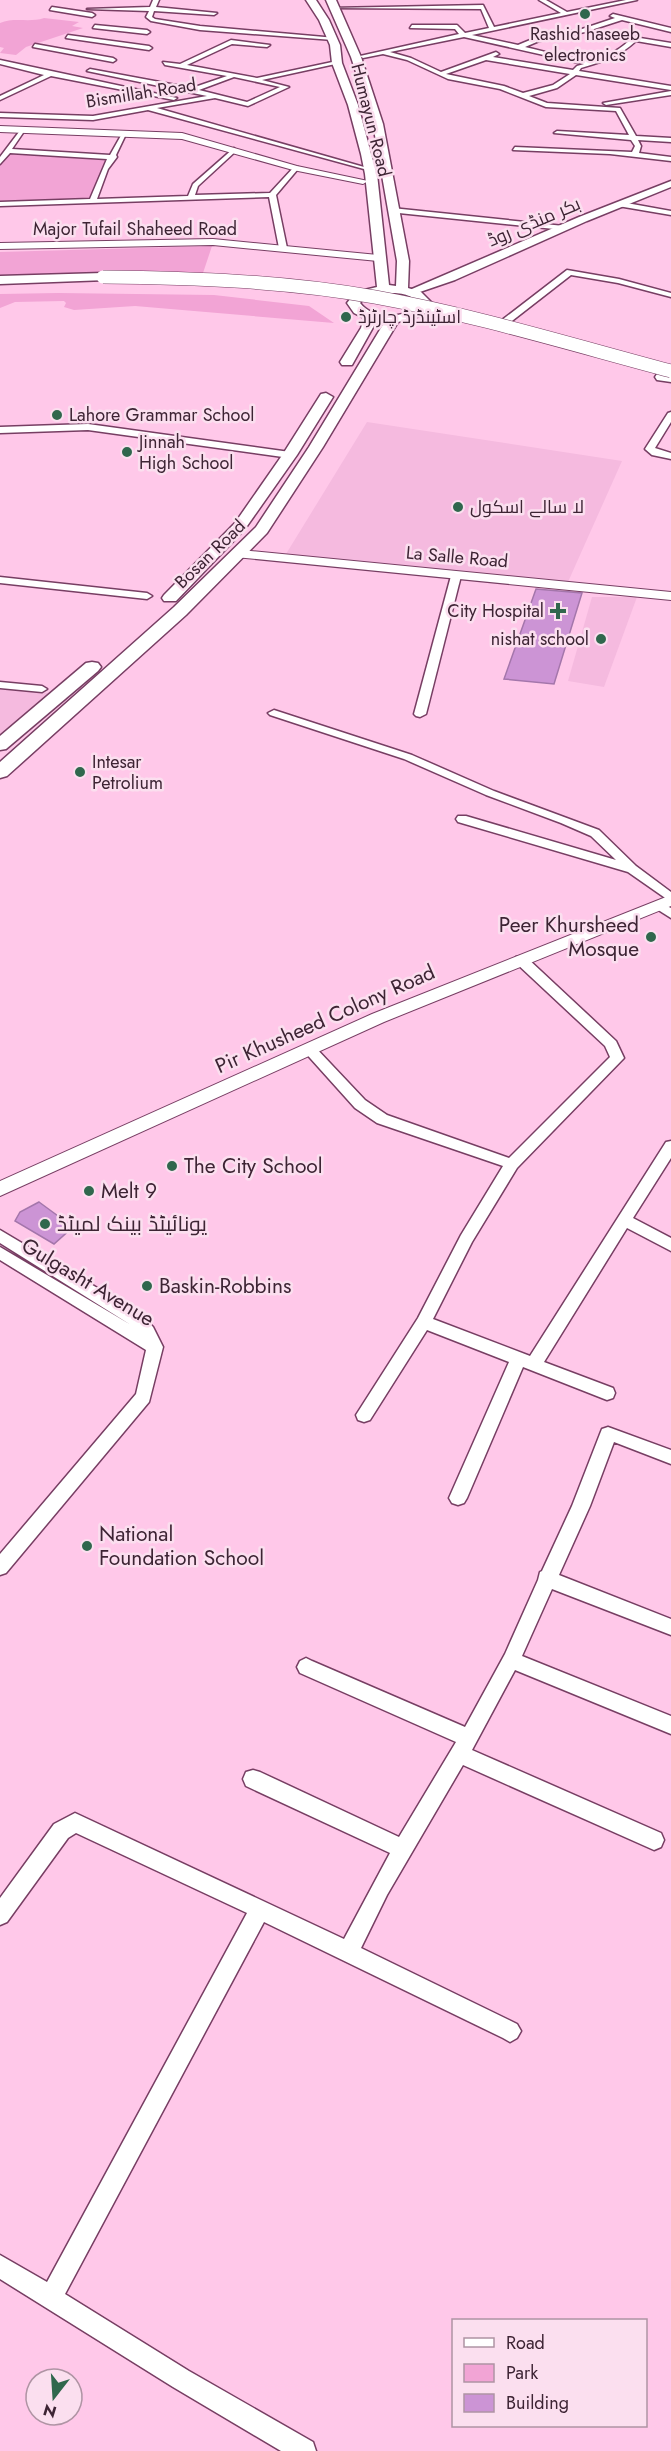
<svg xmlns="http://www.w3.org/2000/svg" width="671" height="2451" font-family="Jost,Cairo,sans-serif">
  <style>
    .built { fill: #f5badf }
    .green { fill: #f2a4d5 }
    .building { fill: #cc94d5; stroke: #a476ab; stroke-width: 1.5 }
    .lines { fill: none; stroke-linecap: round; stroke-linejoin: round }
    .minor-casing { stroke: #773e63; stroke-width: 3 }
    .tertiary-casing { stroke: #773e63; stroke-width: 2 }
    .secondary-casing { stroke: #773e63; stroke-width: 3 }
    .primary-casing { stroke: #773e63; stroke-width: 3 }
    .minor { fill: #fff; fill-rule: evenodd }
    .tertiary { fill: #fff; fill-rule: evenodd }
    .secondary { fill: #fff; fill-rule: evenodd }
    .primary { fill: #fff; fill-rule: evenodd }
    .primary-bridge-casing { stroke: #773e63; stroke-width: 14; stroke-linecap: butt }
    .primary-bridge { stroke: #fff; stroke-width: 13 }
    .poi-dot { fill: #30674d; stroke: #fbdfef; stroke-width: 2 }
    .labels { text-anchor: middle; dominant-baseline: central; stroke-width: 5; stroke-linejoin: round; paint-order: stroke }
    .far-poi-label { font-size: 18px; fill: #3d2434; stroke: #fbdfef; text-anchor: start }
    .far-street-label { font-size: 18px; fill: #3d2434; stroke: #fbdfef }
    .poi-label { font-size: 21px; fill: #3d2434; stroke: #fbdfef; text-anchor: start }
    .street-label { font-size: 21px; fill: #3d2434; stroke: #fbdfef }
  </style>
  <rect width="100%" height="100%" fill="#ffc8e9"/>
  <g class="built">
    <path d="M 367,422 L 622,461 L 568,582 L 286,554 Z"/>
    <path d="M 592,597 L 637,597 L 604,687 L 568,681 Z"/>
    <path d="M 0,687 L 56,694 L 0,749 Z"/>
  </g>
  <g class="green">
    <path d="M 44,18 L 79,22 L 72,26 L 83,28 L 26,47 L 16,55 L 0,53 L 4,48 L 0,47 L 0,23 C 14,17 30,23 44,18 Z"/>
    <path d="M 9,152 L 110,157 L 102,168 L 91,200 L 0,203 L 0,165 Z"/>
    <path d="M 212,246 L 203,273 L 0,277 L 0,252 Z"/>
    <path d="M 58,293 L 214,295 L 309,306 L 334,323 L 135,306 L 74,310 L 64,307 L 66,303 L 64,301 L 15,302 L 0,308 L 0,294 Z"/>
  </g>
  <g class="building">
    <path d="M 536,589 L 582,593 L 554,684 L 504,679 Z"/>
    <path d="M 39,1202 L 73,1227 L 54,1244 L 15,1221 L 20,1212 Z"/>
  </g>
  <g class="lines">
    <g class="minor-casing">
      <g id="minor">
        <path d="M 153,0 L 159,0 L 156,7 L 217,13 L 214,15 L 154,11 L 152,17 L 155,19 L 200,26 L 336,38 L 333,40 L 200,30 L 151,21 L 146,17 L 149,11 L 87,9 L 150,7 Z"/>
        <path d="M 539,0 L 546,0 L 567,12 L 626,0 L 637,0 L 472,35 L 518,45 L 535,38 L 579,30 L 615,18 L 610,16 L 613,14 L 671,28 L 671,32 L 622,20 L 591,30 L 671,43 L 671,47 L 636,41 C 619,57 601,62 581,68 L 579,71 L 671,86 L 671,90 L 576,75 L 557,88 L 529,96 L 547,103 L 620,108 L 636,136 L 671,138 L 671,142 L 638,140 L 641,146 L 639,153 L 671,157 L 671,161 L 610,154 L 513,150 L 515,147 L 632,152 L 635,146 L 631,140 L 554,133 L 557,131 L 629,135 L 616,111 L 546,107 L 500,89 L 448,79 L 407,60 L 383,54 L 363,58 L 360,56 L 459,34 L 455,29 L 410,28 L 412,25 L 457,25 L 465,33 L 489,28 L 481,9 L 331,8 L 483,5 L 494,27 L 561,13 ZM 585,32 L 630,40 C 594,73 567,56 525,47 L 539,41 ZM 464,37 L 584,64 L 577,66 L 573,70 L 493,57 L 499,54 L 496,52 L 441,72 L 411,58 L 390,52 ZM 486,60 L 570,74 L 553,85 L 523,93 L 504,86 L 446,74 Z"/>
        <path d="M 52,7 L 92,13 L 95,15 L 92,17 L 50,10 Z"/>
        <path d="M 95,25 L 147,30 L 150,32 L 147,34 L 93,28 Z"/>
        <path d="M 68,35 L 149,46 L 152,48 L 149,50 L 66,38 Z"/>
        <path d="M 231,40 L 270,45 L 267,47 L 232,44 L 187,65 L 257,78 L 337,61 L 340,63 L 262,80 L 289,87 L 248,106 L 215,98 L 157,108 L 364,167 L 364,169 L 148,110 L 93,120 L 0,117 L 0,113 L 93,116 L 207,96 L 87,71 L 90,69 L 192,88 L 227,76 L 165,65 L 163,62 L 180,64 ZM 234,77 L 280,87 L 247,102 L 199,90 Z"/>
        <path d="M 35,44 L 113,58 L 116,60 L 113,62 L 33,47 Z"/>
        <path d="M 0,60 L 177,98 L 174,100 L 51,76 L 0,100 L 0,96 L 44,75 L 0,64 Z"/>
        <path d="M 671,91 L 671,95 L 606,105 L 603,103 Z"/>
        <path d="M 22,128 L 25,130 L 12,149 L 110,155 L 123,132 L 127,132 L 116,155 L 117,157 L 108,169 L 97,199 L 188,196 L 193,184 L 234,148 L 236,151 L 198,186 L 195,195 L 270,193 L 294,167 L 298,167 L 298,169 L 276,195 L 287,248 L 283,250 L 279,248 L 269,197 L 0,206 L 0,202 L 90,199 L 107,159 L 10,153 L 0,164 L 0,157 Z"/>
        <path d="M 621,202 L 671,211 L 671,215 L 618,206 Z"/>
        <path d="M 392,208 L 564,226 L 568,228 L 564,230 L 389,212 Z"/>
        <path d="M 567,270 L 619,279 L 671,293 L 671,297 L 618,283 L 571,275 L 508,324 L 502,324 L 502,320 Z"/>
        <path d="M 671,412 L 671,422 L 655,448 L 671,453 L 671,459 L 652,455 L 645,449 L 668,413 Z"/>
        <path d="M 88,424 L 290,452 L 295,455 L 290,458 L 88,430 L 0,433 L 0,427 Z"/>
        <path d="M 456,573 L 461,576 L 426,714 L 420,717 L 416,716 L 414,714 L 451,576 Z"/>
        <path d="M 0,577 L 147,593 L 152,596 L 147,599 L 0,583 Z"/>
        <path d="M 0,682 L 42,686 L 47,689 L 42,692 L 0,688 Z"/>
        <path d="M 274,710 L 412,755 L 494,791 L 599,830 L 636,866 L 671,892 L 671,902 L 628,872 L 458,822 L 456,819 L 458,816 L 466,816 L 616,860 L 591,836 L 561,823 L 486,795 L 404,759 L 270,715 L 268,713 Z"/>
        <path d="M 658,902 L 671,908 L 671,918 L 652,906 Z"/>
        <path d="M 521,956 L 526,957 L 616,1041 L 624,1058 L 517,1168 L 472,1242 L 433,1319 L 530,1356 L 666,1142 L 671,1141 L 671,1158 L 633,1218 L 671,1238 L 671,1251 L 627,1228 L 544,1362 L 613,1388 L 615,1393 L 613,1398 L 607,1400 L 523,1367 L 467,1498 L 464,1503 L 458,1505 L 452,1503 L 449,1498 L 509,1362 L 427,1330 L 370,1420 L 364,1422 L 358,1420 L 356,1415 L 418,1318 L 461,1235 L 503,1166 L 377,1123 L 355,1108 L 302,1049 L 304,1046 L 314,1046 L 365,1100 L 387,1115 L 509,1158 L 610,1057 L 605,1046 L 516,963 L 515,960 L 516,957 Z"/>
        <path d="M 0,1230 L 141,1314 L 153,1327 L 163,1347 L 149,1402 L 6,1573 L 0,1575 L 0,1554 L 136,1394 L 146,1350 L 0,1260 L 0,1247 L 131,1325 L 0,1243 Z"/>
        <path d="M 608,1427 L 671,1450 L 671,1464 L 614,1442 L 590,1506 L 559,1575 L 671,1619 L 671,1635 L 552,1589 L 522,1656 L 671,1716 L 671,1734 L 515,1670 L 472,1750 L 661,1833 L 664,1840 L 661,1847 L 654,1850 L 463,1765 L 387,1895 L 361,1948 L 517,2024 L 521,2031 L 517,2038 L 510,2042 L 503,2038 L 264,1922 L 65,2294 L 189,2371 L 313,2442 L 316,2451 L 281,2451 L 173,2387 L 0,2279 L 0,2255 L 47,2282 L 247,1913 L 76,1833 L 68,1838 L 7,1922 L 0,1925 L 0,1898 L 54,1824 L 75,1813 L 344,1939 L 390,1853 L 246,1786 L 243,1779 L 246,1772 L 253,1770 L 260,1772 L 399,1837 L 456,1742 L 300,1673 L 297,1667 L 300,1661 L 306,1658 L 312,1661 L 465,1727 L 505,1654 L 538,1580 L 540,1572 L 542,1571 L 572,1506 L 600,1434 L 602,1429 Z"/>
      </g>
    </g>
    <g class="tertiary-casing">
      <g id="tertiary">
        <path d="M 0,126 L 182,133 L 297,166 L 368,181 L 363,184 L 293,170 L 182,139 L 0,132 Z"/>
        <path d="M 213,239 L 378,255 L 383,258 L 378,261 L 213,245 L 0,249 L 0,243 Z"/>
        <path d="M 240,550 L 671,592 L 671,600 L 235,557 L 234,554 Z"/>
        <path d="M 671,895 L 671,906 L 384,1022 L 0,1196 L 0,1181 L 372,1014 Z"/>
      </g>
    </g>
    <g class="secondary-casing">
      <path id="secondary" d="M 671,181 L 671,187 L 587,221 L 455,280 L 411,295 L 405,292 L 579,217 Z"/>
    </g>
    <g class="primary-casing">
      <g id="primary">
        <path d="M 306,0 L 316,0 L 329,20 L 340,45 L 342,63 L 358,105 L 371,154 L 377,174 L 389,285 L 396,286 L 397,261 L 373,124 L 351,57 L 326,0 L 336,0 L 361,57 L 383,124 L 409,261 L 408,288 L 421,292 L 431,302 L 431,306 L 423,315 L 398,322 L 323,447 L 267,533 L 186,615 L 7,776 L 0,778 L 0,762 L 174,607 L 256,527 L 309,447 L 384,323 L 376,322 L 352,365 L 342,365 L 340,362 L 361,328 L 364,318 L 354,313 L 347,303 L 356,292 L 377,287 L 365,174 L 361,154 L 348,105 L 332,63 L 330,45 L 319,20 ZM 383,293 C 396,293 412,292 419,305 C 404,319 373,320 360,303 L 364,298 Z"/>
        <path d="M 103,273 L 107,274 L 109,277 L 107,280 L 0,284 L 0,276 Z"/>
        <path d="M 662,373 L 671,374 L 671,382 L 657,380 L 655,377 L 657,374 Z"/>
        <path d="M 326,393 L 333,397 L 297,455 L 245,529 L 176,601 L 164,601 L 162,598 L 164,595 L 235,523 L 283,454 L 321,394 Z"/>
        <path d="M 92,662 L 98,663 L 101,667 L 98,671 L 6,749 L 0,750 L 0,736 L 86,663 Z"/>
      </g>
    </g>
    <use href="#minor" class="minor"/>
    <use href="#tertiary" class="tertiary"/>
    <use href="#secondary" class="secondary"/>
    <use href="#primary" class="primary"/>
    <g class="primary-bridge-casing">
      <path id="primary-bridge" d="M 103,277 C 194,278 285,281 375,297 C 475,315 573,345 671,371"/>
    </g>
    <use href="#primary-bridge" class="primary-bridge"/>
  </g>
  <g class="poi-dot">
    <circle cx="585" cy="14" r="6"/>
    <circle cx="346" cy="317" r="6"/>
    <circle cx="57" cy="415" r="6"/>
    <circle cx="127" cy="452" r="6"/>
    <circle cx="458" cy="507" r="6"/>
    <path d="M555 602h6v6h6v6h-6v6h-6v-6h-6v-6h6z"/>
    <circle cx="601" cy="639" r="6"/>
    <circle cx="80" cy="772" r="6"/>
    <circle cx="651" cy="937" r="6"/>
    <circle cx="172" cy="1166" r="6"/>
    <circle cx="89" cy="1191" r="6"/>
    <circle cx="45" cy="1224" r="6"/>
    <circle cx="147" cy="1286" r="6"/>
    <circle cx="87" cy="1546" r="6"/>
  </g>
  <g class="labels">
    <g class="far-poi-label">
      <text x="585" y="34" text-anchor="middle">Rashid haseeb<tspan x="585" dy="21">electronics</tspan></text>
      <text x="358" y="317">اسٹینڈرڈ چارٹرڈ</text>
      <text x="69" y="415">Lahore Grammar School</text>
      <text x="139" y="442">Jinnah<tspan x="139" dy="21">High School</tspan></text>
      <text x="470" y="507">لا سالے اسکول</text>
      <text x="544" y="611" text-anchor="end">City Hospital</text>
      <text x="589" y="639" text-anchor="end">nishat school</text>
      <text x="92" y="762">Intesar<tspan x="92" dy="21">Petrolium</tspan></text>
    </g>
    <g class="far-street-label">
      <text transform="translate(141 93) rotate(-9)">Bismillah Road</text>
      <text transform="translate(371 120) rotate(76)">Humayun Road</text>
      <text transform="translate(534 222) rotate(-23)">بکر منڈی روڈ</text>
      <text x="135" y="229">Major Tufail Shaheed Road</text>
      <text transform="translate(210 554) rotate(-44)">Bosan Road</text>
      <text transform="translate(457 557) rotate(5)">La Salle Road</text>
    </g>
    <g class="poi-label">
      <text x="639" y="925" text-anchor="end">Peer Khursheed<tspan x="639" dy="24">Mosque</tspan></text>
      <text x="184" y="1166">The City School</text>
      <text x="101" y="1191">Melt 9</text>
      <text x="57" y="1224">یونائیٹڈ بینک لمیٹڈ</text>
      <text x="159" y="1286">Baskin-Robbins</text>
      <text x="99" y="1534">National<tspan x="99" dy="24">Foundation School</tspan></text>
    </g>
    <g class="street-label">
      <text transform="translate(325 1019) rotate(-24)">Pir Khusheed Colony Road</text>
      <text transform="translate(88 1282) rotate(31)">Gulgasht Avenue</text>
    </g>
  </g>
  <rect x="452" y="2319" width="195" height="108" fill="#fbdfef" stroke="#af94a4" stroke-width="1.5"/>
  <rect x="464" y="2338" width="30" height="9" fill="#ffffff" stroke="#af94a4" stroke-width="1.5"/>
  <text x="506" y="2349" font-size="18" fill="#3d2434">Road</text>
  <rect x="464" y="2364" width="30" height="18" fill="#f2a4d5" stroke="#af94a4" stroke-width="1.5"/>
  <text x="506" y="2379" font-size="18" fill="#3d2434">Park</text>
  <rect x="464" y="2394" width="30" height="18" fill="#cc94d5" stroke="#af94a4" stroke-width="1.5"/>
  <text x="506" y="2409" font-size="18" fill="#3d2434">Building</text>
  <g transform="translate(54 2397) rotate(197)"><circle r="28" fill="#fbdfef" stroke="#af94a4" stroke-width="1.5"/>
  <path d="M0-4.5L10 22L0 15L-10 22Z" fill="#30674d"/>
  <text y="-9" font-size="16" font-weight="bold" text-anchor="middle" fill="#3d2434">N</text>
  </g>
</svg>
